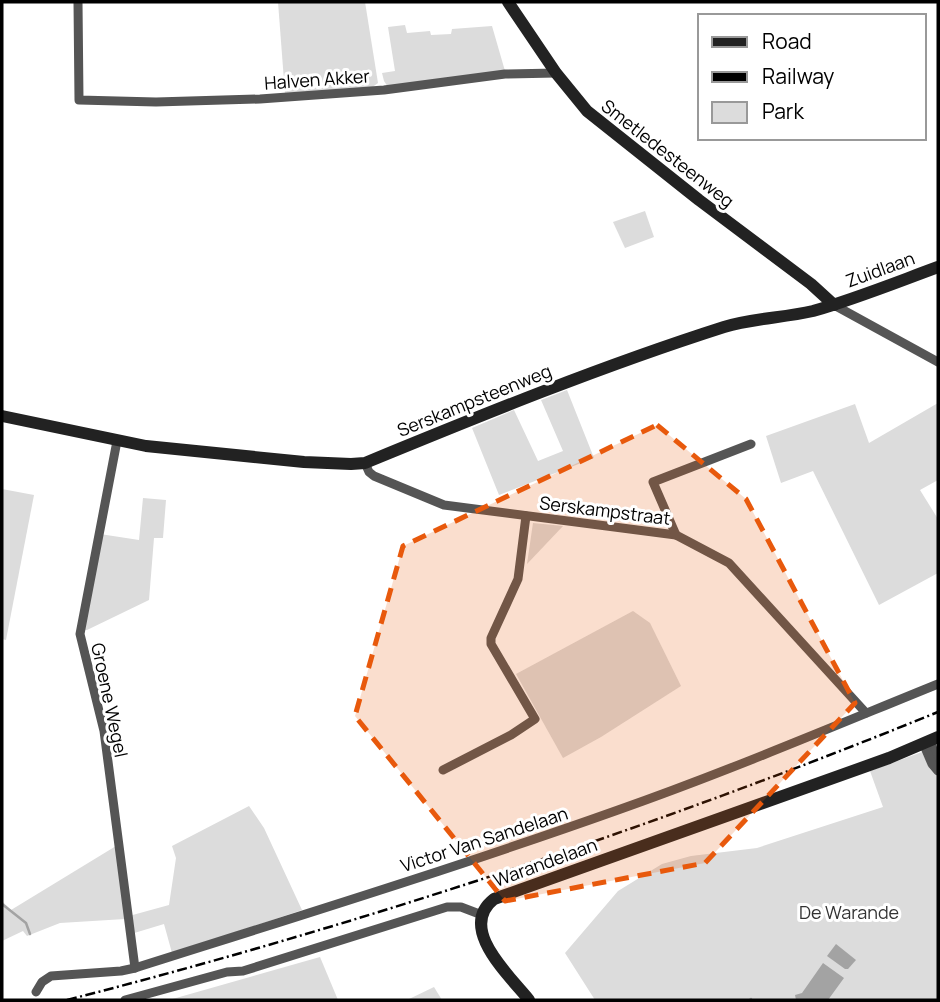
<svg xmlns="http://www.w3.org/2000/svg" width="940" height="1002" font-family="Manrope,sans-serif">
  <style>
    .green { fill: #dcdcdc }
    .water { fill: #a3a3a3 }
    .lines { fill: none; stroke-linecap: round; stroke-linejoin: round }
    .stream { stroke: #a3a3a3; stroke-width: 2.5 }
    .street { stroke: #555; stroke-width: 9 }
    .secondary { stroke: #222; stroke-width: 12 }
    .rail { stroke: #000; stroke-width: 2.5; stroke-dasharray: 10 3.5 2 3.5; stroke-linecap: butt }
    .marked { fill: #e8590c; fill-opacity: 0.2; stroke: #e8590c; stroke-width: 5; stroke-dasharray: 14 9; stroke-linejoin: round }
    .labels { text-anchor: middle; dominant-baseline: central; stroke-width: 6; stroke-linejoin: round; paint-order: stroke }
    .street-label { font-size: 18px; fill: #000; stroke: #fff }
    .park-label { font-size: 18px; fill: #333; stroke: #fff }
  </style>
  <rect width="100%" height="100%" fill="#fff"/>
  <g class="green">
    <path d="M 278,2 L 365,2 L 378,83 L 371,88 L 285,94 Z"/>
    <path d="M 405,25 L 407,33 L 430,31 L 431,35 L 451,34 L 452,29 L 492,26 L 505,71 L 388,87 L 384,81 L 382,73 L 395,71 L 388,27 Z"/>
    <path d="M 645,211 L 654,237 L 625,248 L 613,222 Z"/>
    <path d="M 567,390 L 594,458 L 499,495 L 472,428 L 514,410 L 538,461 L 563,451 L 541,400 Z"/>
    <path d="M 938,403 L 938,480 L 920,490 L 938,519 L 938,573 L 879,605 L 813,471 L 781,483 L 766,436 L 855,404 L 869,443 Z"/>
    <path d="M 2,489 L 34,495 L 6,640 L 2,639 Z"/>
    <path d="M 143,498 L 166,500 L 163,538 L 154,538 L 149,600 L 87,630 L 82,630 L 100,534 L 139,540 Z"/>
    <path d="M 533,523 L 563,526 L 527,564 Z"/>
    <path d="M 633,611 L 650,623 L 681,686 L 601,737 L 563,758 L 516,674 Z"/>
    <path d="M 922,752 L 930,769 L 938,776 L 938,1000 L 595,1000 L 565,953 L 618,891 L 662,864 L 691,856 L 757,848 L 883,807 L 870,771 Z"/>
    <path d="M 249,806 L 264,828 L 302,910 L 172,953 L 164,924 L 131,934 L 129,916 L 169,905 L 176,858 L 172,846 Z"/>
    <path d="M 116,846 L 125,919 L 60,923 L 27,936 L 23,931 L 2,941 L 2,901 L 11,910 Z"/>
    <path d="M 320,957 L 338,1000 L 169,1000 Z"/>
    <path d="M 434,987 L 442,1000 L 407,1000 Z"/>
  </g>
  <g class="water">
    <path d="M 836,944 L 856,960 L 848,969 L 845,969 L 827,956 Z"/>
    <path d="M 823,963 L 844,978 L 828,1000 L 796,1000 L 795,995 L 802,993 Z"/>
  </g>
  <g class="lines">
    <g class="stream">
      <path d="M 2,904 L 26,923 L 30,934"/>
      <path d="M 750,1000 L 751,999"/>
    </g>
    <g class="street">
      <path d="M 78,2 L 79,100 L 156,102 L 260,99 L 384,90 L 505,74 L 556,73"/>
      <path d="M 834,305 L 938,362"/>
      <path d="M 117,441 L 80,634 L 104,731 L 135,968"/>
      <path d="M 365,463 L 369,472 L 374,476 L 444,505 L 676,535 L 729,563 L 866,713"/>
      <path d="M 676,535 L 653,482 L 751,444"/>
      <path d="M 930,741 L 938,763"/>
      <path d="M 923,743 L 932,764 L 938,771"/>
      <path d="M 443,770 L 511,735 L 535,719 L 491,644 L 491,638 L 518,579 L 526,516"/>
      <path d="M 36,992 L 42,982 L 51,976 L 121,971 L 135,968 C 296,917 458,867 618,810 C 726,772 832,727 938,684"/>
      <path d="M 125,1000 L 227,972 L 243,971 L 447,907 L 461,907 L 482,915"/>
    </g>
    <g class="secondary">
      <path d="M 508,2 L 556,73 L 587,111 L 699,200 L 811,284 L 834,305"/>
      <path d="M 2,416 L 146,446 L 304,462 L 351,464 L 365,463 C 484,414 602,366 724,327 C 753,318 783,318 813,311 C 855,299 897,282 938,267"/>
      <path d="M 529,1000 C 509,975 457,928 494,899 L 889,758 L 938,737"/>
    </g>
    <path class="rail" d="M 67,1000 C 364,924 655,827 938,712"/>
  </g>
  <path class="marked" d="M 657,425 L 746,499 L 855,703 L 705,863 L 505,901 L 355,716 L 403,546 Z"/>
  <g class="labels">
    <g class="street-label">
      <text transform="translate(317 79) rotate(-4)">Halven Akker</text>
      <text transform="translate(668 153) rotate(38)">Smetledesteenweg</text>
      <text transform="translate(880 269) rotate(-20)">Zuidlaan</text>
      <text transform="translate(474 400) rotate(-22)">Serskampsteenweg</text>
      <text transform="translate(605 510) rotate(7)">Serskampstraat</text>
      <text transform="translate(110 700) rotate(78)">Groene Wegel</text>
      <text transform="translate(484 839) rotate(-18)">Victor Van Sandelaan</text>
      <text transform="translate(545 862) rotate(-20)">Warandelaan</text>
    </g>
    <g class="park-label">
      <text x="849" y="912">De Warande</text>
    </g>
  </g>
  <rect width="940" height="1002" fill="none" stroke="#000000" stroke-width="7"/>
  <rect x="698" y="14" width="228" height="126" fill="#ffffff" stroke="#999999" stroke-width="2"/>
  <rect x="712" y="37" width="35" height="10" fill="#222222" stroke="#999999" stroke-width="2"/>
  <text x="762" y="49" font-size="21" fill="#000000">Road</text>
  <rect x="712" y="72" width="35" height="10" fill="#000000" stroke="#999999" stroke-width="2"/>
  <text x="762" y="84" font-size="21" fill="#000000">Railway</text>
  <rect x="712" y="102" width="35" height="21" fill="#dcdcdc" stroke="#999999" stroke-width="2"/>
  <text x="762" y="119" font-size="21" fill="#000000">Park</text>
</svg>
